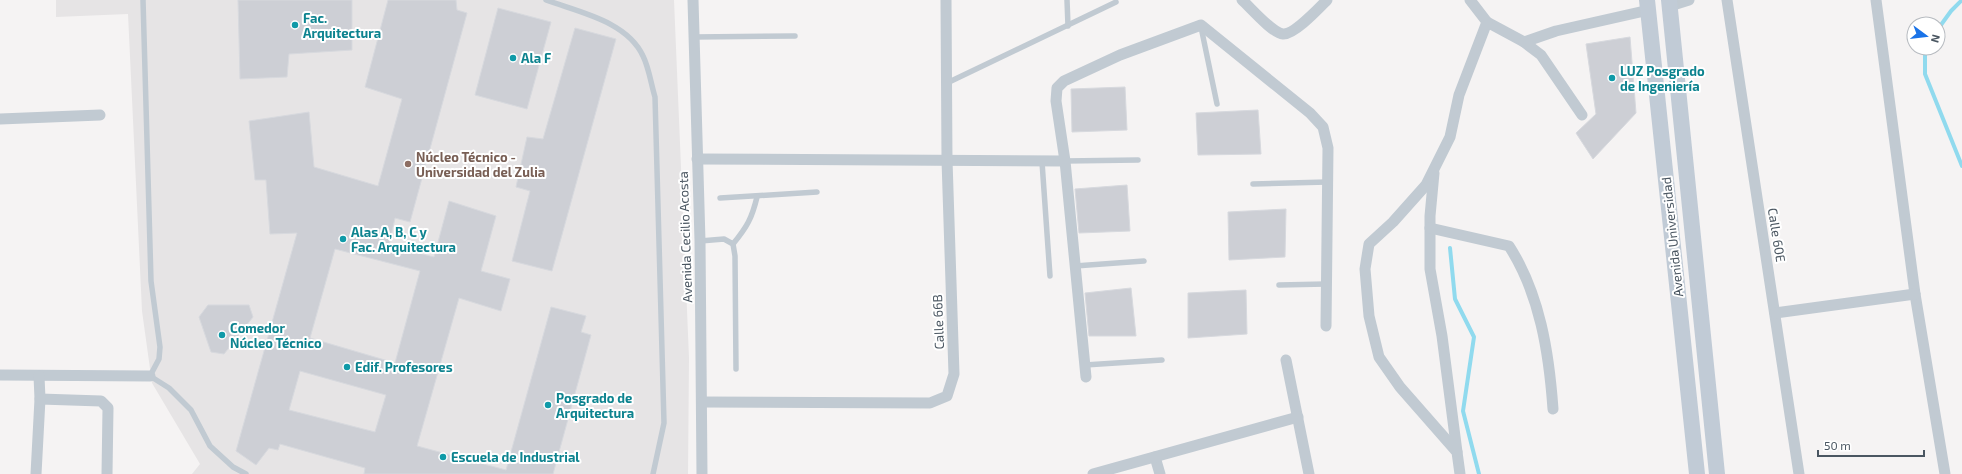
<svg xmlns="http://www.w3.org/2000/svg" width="1962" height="474" font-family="'Exo 2',sans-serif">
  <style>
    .education { fill: #e6e4e5 }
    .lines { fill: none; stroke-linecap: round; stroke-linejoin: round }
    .stream { stroke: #90daee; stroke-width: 4 }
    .building { fill: #cdcfd5; stroke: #d7d9de; fill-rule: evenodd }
    .lane { stroke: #c1cad2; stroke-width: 5.5 }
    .street { stroke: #c1cad2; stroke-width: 11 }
    .secondary { stroke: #c1cbd6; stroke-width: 16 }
    .culture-dot { fill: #0f9aa8; stroke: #fff; stroke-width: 1.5 }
    .education-dot { fill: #8d6e63; stroke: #fff; stroke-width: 1.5 }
    .labels { text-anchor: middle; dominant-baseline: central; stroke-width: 4; stroke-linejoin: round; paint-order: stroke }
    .culture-label { font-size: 13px; font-weight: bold; fill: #0d838f; stroke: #fff; text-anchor: start }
    .education-label { font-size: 13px; font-weight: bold; fill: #785e54; stroke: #fff; text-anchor: start }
    .street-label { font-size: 13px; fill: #4a5661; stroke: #fff }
  </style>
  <rect width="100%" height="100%" fill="#f5f3f3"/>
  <path class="education" d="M 56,0 L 674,0 L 689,358 L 688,474 L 192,474 L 200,464 L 152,383 L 142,311 L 128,14 L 56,17 Z"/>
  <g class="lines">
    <g class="stream">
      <path d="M 1938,29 L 1951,11 L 1962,0"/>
      <path d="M 1925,48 L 1925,74 L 1962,166"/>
      <path d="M 1450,248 L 1455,299 L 1474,337 L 1463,411 L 1479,474"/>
    </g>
  </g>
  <g class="building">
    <path d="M 238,0 L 352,0 L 352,50 L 289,54 L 287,77 L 240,79 Z"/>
    <path d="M 388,0 L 456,0 L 457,10 L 467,13 L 410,222 L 395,218 L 389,245 L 434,257 L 449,201 L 496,216 L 481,271 L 510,279 L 501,311 L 459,298 L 417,446 L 506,470 L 551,307 L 586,316 L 581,332 L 591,335 L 553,474 L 364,474 L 365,468 L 280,444 L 278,450 L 269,448 L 256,465 L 236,451 L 297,233 L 270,234 L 266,180 L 255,180 L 249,121 L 309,112 L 314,167 L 378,186 L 402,99 L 365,87 ZM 335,249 L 420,271 L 395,363 L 310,338 ZM 300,371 L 386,395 L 375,432 L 289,410 Z"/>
    <path d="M 498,8 L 551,22 L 527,109 L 475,95 Z"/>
    <path d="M 575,28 L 616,39 L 552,271 L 512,261 L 530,191 L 516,187 L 527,137 L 543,139 Z"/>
    <path d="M 1630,37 L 1636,113 L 1593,159 L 1576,133 L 1596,114 L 1586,44 Z"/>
    <path d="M 1125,87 L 1127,130 L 1072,132 L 1071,89 Z"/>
    <path d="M 1258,110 L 1261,154 L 1198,155 L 1196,113 Z"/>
    <path d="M 1127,185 L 1130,231 L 1079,233 L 1075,189 Z"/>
    <path d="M 1286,209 L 1285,257 L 1229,260 L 1228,212 Z"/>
    <path d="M 1131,288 L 1136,336 L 1089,336 L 1085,293 Z"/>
    <path d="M 1246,290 L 1247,334 L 1188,338 L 1188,293 Z"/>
    <path d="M 208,305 L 249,305 L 253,317 L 224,354 L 211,352 L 199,317 Z"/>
  </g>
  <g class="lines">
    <g class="lane">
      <path d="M 143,0 L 151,281 L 160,347 L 159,359 L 150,376 L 169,388 L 191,410 L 210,446 L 233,467 L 246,474"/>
      <path d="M 546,0 C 578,12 627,21 643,56 C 649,68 651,84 655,97 L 664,423 L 653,474"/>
      <path d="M 1067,0 L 1068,26"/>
      <path d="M 1201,27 L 1217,104"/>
      <path d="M 694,37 L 795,36"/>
      <path d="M 947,83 L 1116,2"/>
      <path d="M 1065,161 L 1138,160"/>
      <path d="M 1042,162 L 1050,276"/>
      <path d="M 1253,184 L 1327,182"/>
      <path d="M 720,198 L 817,192"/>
      <path d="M 700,241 L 724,239 L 733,244 L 735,256 L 736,369"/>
      <path d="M 733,244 C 747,227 752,218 757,197"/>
      <path d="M 1075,266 L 1144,261"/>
      <path d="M 1279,285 L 1326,284"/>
      <path d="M 1085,365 L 1162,360"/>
    </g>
    <g class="street">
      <path d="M 693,0 L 700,241 L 702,474"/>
      <path d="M 1242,0 C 1251,8 1272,33 1283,34 C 1294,35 1319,8 1327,0"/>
      <path d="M 1727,0 L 1799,474"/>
      <path d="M 1876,0 L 1915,294 L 1945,474"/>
      <path d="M 1670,6 L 1689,0"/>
      <path d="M 1487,22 L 1524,42 L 1556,31 L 1649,10"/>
      <path d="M 1524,42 L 1541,55 L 1582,115"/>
      <path d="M 0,119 L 100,115"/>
      <path d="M 697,159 L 1065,161"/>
      <path d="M 1434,173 L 1430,216 L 1430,269 L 1442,336 L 1457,452"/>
      <path d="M 1430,228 L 1509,246 C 1540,294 1549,353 1553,409"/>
      <path d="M 1775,313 L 1915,294"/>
      <path d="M 1286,360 L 1309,474"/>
      <path d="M 0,375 L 150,376"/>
      <path d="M 1086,377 L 1065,161 L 1056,101 L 1057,88 L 1064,81 L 1120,55 L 1201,25 L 1310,113 L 1323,127 L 1328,148 L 1326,326"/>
      <path d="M 40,399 L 101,401 L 108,408 L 107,474"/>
      <path d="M 703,402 L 930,403 L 947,396 L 954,374 L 947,160 L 946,0"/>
      <path d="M 1155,457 L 1160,474"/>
      <path d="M 36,474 L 40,399 L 39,376"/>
      <path d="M 1093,474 L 1298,417"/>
      <path d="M 1460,474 L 1457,452 L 1400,387 L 1379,357 L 1369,316 L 1365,269 L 1369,244 L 1393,222 L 1426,185 L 1450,137 L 1459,95 L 1487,22 L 1470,0"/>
    </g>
    <g class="secondary">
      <path d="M 1647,0 L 1697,474"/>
      <path d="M 1669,0 L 1717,474"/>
    </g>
  </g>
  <g class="culture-dot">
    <circle cx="295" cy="25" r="4"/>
    <circle cx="513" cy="58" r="4"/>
    <circle cx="1612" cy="78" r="4"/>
    <circle cx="343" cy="239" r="4"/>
    <circle cx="222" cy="335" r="4"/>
    <circle cx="347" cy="367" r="4"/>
    <circle cx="548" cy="405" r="4"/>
    <circle cx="443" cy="457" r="4"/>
  </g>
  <circle class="education-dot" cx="408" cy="164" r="4"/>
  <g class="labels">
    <g class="culture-label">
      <text x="303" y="18">Fac.<tspan x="303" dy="15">Arquitectura</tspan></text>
      <text x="521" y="58">Ala F</text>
      <text x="1620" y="71">LUZ Posgrado<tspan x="1620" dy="15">de Ingeniería</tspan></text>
      <text x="351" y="232">Alas A, B, C y<tspan x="351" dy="15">Fac. Arquitectura</tspan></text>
      <text x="230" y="328">Comedor<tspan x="230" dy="15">Núcleo Técnico</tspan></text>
      <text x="355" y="367">Edif. Profesores</text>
      <text x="556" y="398">Posgrado de<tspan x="556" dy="15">Arquitectura</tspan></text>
      <text x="451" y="457">Escuela de Industrial</text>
    </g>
    <g class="education-label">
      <text x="416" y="157">Núcleo Técnico -<tspan x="416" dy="15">Universidad del Zulia</tspan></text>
    </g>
    <g class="street-label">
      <text transform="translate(1777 235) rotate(81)">Calle 60E</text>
      <text transform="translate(685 237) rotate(-92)">Avenida Cecilio Acosta</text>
      <text transform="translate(1672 237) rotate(-96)">Avenida Universidad</text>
      <text transform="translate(938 322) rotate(-92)">Calle 66B</text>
    </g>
  </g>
  <g transform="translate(1926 36) rotate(105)"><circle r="19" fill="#ffffff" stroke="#b7bbc0"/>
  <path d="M0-3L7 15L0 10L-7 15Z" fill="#1a73e8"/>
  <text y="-6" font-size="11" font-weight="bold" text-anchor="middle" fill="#4a5661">N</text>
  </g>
  <path d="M1818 450v6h106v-6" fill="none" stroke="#4a5661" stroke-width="2"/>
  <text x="1824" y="450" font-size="12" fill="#4a5661" stroke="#ffffff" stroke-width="3" paint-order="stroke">50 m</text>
</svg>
